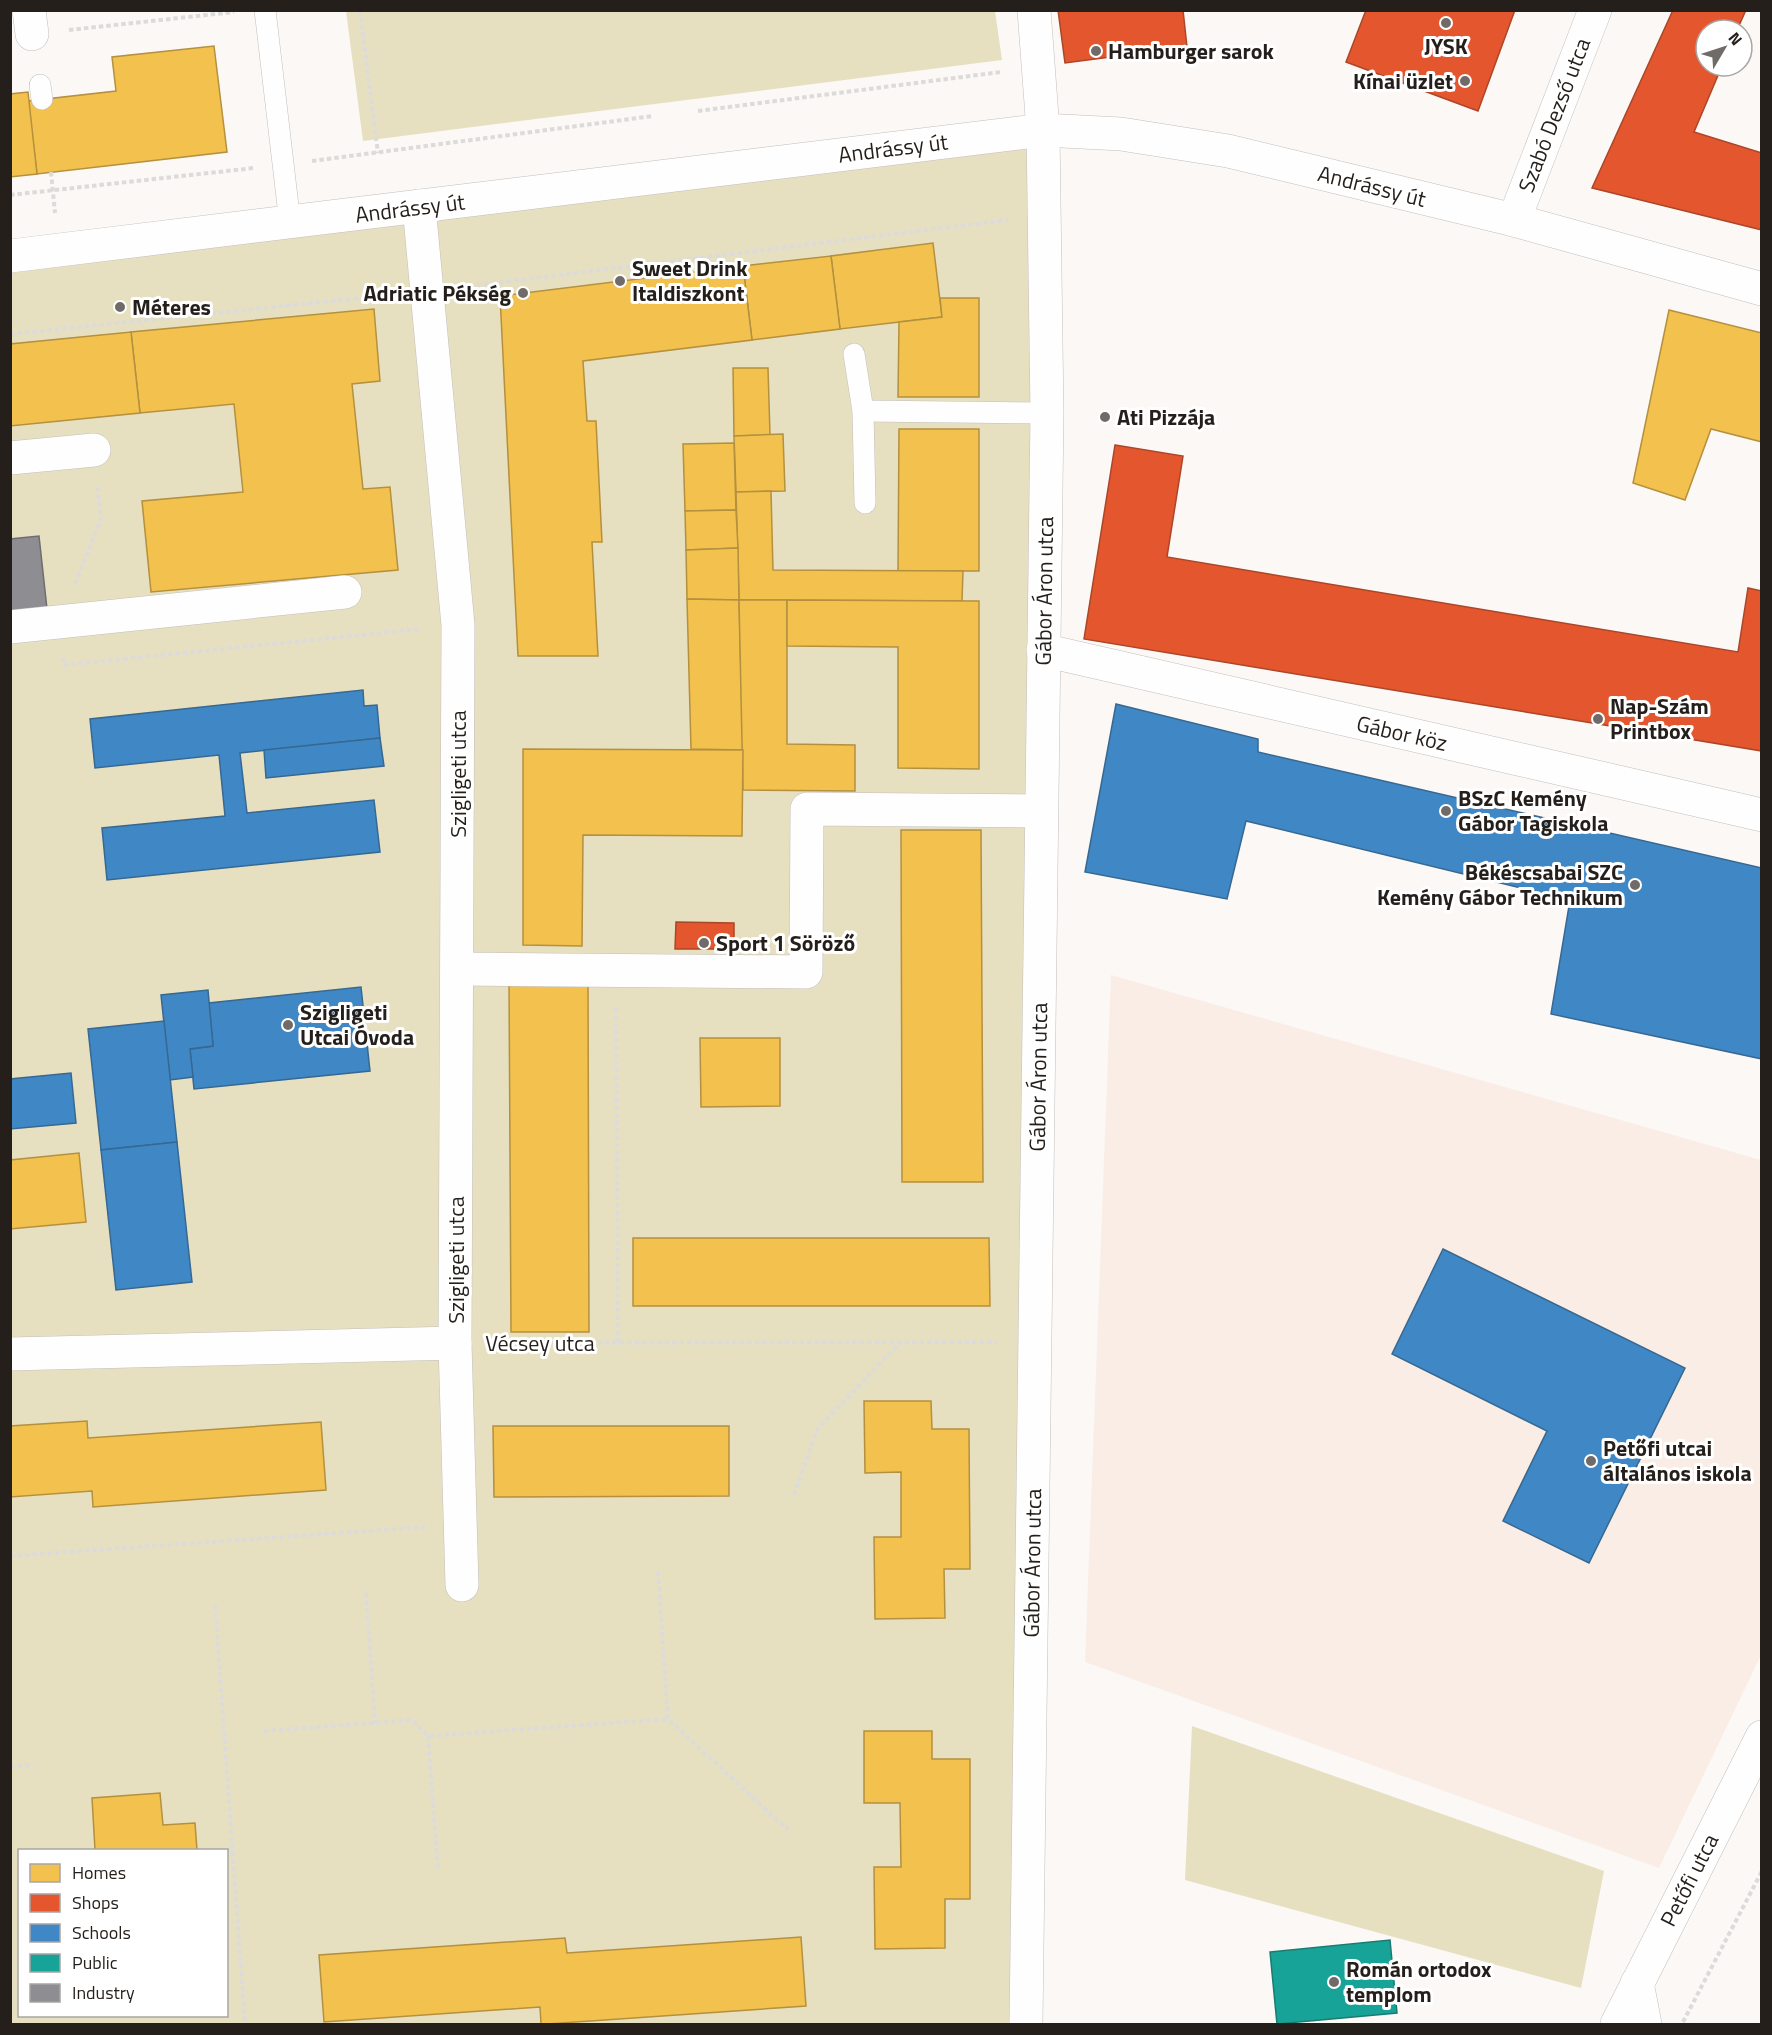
<svg xmlns="http://www.w3.org/2000/svg" width="1772" height="2035" font-family="'Titillium Web',sans-serif">
  <style>
    .built { fill: #f9ede5 }
    .green { fill: #e6e0c1; fill-rule: evenodd }
    .homes { fill: #f2c14e; stroke: #b4903f; stroke-width: 1.5 }
    .shops { fill: #e4572e; stroke: #ab4628; stroke-width: 1.5 }
    .schools { fill: #3f88c5; stroke: #376892; stroke-width: 1.5 }
    .public { fill: #17a398; stroke: #1b7b72; stroke-width: 1.5 }
    .industry { fill: #8d8d92; stroke: #6e6c6e; stroke-width: 1.5 }
    .lines { fill: none; stroke-linecap: round; stroke-linejoin: round }
    .lane-casing { stroke: #c3bebb; stroke-width: 22 }
    .street-casing { stroke: #c3bebb; stroke-width: 34 }
    .secondary-casing { stroke: #c3bebb; stroke-width: 34 }
    .primary-casing { stroke: #c3bebb; stroke-width: 34 }
    .path { stroke: #dcdbda; stroke-width: 4; stroke-dasharray: 4.5 3; stroke-linecap: butt }
    .lane { stroke: #fefefe; stroke-width: 21 }
    .street { stroke: #fefefe; stroke-width: 33 }
    .secondary { stroke: #fefefe; stroke-width: 33 }
    .primary { stroke: #fefefe; stroke-width: 33 }
    .poi-dot { fill: #706b68; stroke: #fff; stroke-width: 2 }
    .labels { text-anchor: middle; dominant-baseline: central; stroke-width: 6; stroke-linejoin: round; paint-order: stroke }
    .poi-label { font-size: 22px; font-weight: bold; fill: #251f1b; stroke: #fff; text-anchor: start }
    .street-label { font-size: 22px; fill: #251f1b; stroke: #fff }
  </style>
  <rect width="100%" height="100%" fill="#fbf8f6"/>
  <path class="built" d="M 1111,975 L 1761,1160 L 1761,1655 L 1659,1868 L 1085,1662 Z"/>
  <g class="green">
    <path d="M 346,11 L 995,11 L 1002,60 L 363,141 Z"/>
    <path d="M 1039,146 L 1020,2024 L 11,2024 L 10,263 ZM 20,1850 L 226,1850 L 226,2016 L 20,2016 Z"/>
    <path d="M 1192,1726 L 1604,1871 L 1581,1988 L 1185,1880 Z"/>
  </g>
  <g class="homes">
    <path d="M 214,46 L 227,152 L 37,174 L 28,101 L 116,91 L 112,57 Z"/>
    <path d="M 28,92 L 37,174 L 10,177 L 10,94 Z"/>
    <path d="M 933,243 L 942,317 L 840,329 L 831,256 Z"/>
    <path d="M 831,256 L 840,329 L 752,340 L 743,266 Z"/>
    <path d="M 743,266 L 752,340 L 583,361 L 587,421 L 596,421 L 602,542 L 592,542 L 598,656 L 518,656 L 500,296 Z"/>
    <path d="M 940,298 L 979,298 L 979,397 L 898,397 L 899,322 L 942,317 Z"/>
    <path d="M 374,309 L 380,381 L 352,384 L 363,489 L 390,487 L 398,570 L 151,592 L 142,501 L 243,492 L 234,404 L 140,413 L 131,332 Z"/>
    <path d="M 1669,310 L 1762,333 L 1762,442 L 1711,429 L 1685,500 L 1633,483 Z"/>
    <path d="M 131,332 L 140,413 L 10,426 L 10,344 Z"/>
    <path d="M 733,368 L 768,368 L 770,435 L 734,436 Z"/>
    <path d="M 899,429 L 979,429 L 979,571 L 898,571 Z"/>
    <path d="M 783,434 L 785,491 L 736,492 L 734,436 Z"/>
    <path d="M 734,443 L 736,510 L 685,511 L 683,444 Z"/>
    <path d="M 771,491 L 773,570 L 963,571 L 962,601 L 739,600 L 736,492 Z"/>
    <path d="M 736,510 L 738,548 L 686,550 L 685,511 Z"/>
    <path d="M 738,548 L 739,600 L 687,599 L 686,550 Z"/>
    <path d="M 687,599 L 739,600 L 743,750 L 691,749 Z"/>
    <path d="M 739,600 L 787,600 L 787,744 L 855,745 L 855,791 L 743,790 Z"/>
    <path d="M 787,600 L 979,601 L 979,769 L 898,768 L 898,647 L 787,646 Z"/>
    <path d="M 523,749 L 743,750 L 742,836 L 583,835 L 582,946 L 523,945 Z"/>
    <path d="M 901,830 L 981,830 L 983,1182 L 902,1182 Z"/>
    <path d="M 509,980 L 588,980 L 589,1332 L 511,1332 Z"/>
    <path d="M 700,1038 L 780,1038 L 780,1106 L 701,1107 Z"/>
    <path d="M 79,1153 L 86,1222 L 10,1229 L 10,1160 Z"/>
    <path d="M 633,1238 L 989,1238 L 990,1306 L 633,1306 Z"/>
    <path d="M 864,1401 L 931,1401 L 932,1429 L 969,1429 L 970,1569 L 944,1569 L 945,1618 L 875,1619 L 874,1537 L 901,1537 L 901,1472 L 865,1473 Z"/>
    <path d="M 87,1421 L 88,1438 L 321,1422 L 326,1490 L 93,1507 L 92,1491 L 10,1497 L 10,1426 Z"/>
    <path d="M 493,1426 L 729,1426 L 729,1496 L 494,1497 Z"/>
    <path d="M 864,1731 L 932,1731 L 932,1759 L 970,1759 L 970,1899 L 945,1899 L 945,1948 L 875,1949 L 874,1867 L 901,1867 L 900,1803 L 864,1803 Z"/>
    <path d="M 160,1793 L 163,1825 L 195,1823 L 197,1850 L 95,1850 L 92,1798 Z"/>
    <path d="M 801,1937 L 806,2006 L 547,2024 L 541,2024 L 540,2007 L 324,2022 L 319,1955 L 565,1938 L 567,1953 Z"/>
  </g>
  <g class="shops">
    <path d="M 1058,10 L 1183,10 L 1187,47 L 1065,63 Z"/>
    <path d="M 1366,10 L 1515,10 L 1478,111 L 1346,62 Z"/>
    <path d="M 1673,10 L 1746,10 L 1737,30 L 1706,30 L 1706,66 L 1722,66 L 1694,132 L 1762,153 L 1762,230 L 1592,188 Z"/>
    <path d="M 1115,445 L 1183,456 L 1167,557 L 1738,652 L 1748,588 L 1762,591 L 1762,751 L 1084,639 Z"/>
    <path d="M 676,922 L 734,923 L 734,949 L 675,949 Z"/>
  </g>
  <g class="schools">
    <path d="M 363,690 L 364,706 L 377,705 L 380,738 L 240,753 L 247,813 L 374,800 L 380,852 L 107,880 L 102,828 L 225,816 L 219,755 L 95,768 L 90,719 Z"/>
    <path d="M 1116,704 L 1258,739 L 1258,752 L 1762,868 L 1762,1059 L 1551,1014 L 1570,900 L 1246,821 L 1227,899 L 1085,872 Z"/>
    <path d="M 380,738 L 384,766 L 266,778 L 264,750 Z"/>
    <path d="M 361,987 L 370,1071 L 194,1089 L 190,1049 L 213,1046 L 209,1003 Z"/>
    <path d="M 208,990 L 213,1046 L 190,1049 L 193,1077 L 170,1080 L 161,995 Z"/>
    <path d="M 164,1021 L 177,1142 L 101,1150 L 88,1029 Z"/>
    <path d="M 71,1073 L 76,1123 L 10,1129 L 10,1079 Z"/>
    <path d="M 177,1142 L 192,1282 L 116,1290 L 101,1150 Z"/>
    <path d="M 1443,1249 L 1685,1368 L 1589,1563 L 1503,1521 L 1547,1431 L 1392,1354 Z"/>
  </g>
  <path class="public" d="M 1390,1940 L 1397,2013 L 1277,2024 L 1270,1952 Z"/>
  <path class="industry" d="M 39,536 L 48,618 L 10,622 L 10,539 Z"/>
  <g class="lines">
    <g class="lane-casing">
      <g id="lane">
        <path d="M 265,10 L 290,223"/>
        <path d="M 40,85 L 42,99"/>
        <path d="M 854,354 L 863,411 L 865,503"/>
        <path d="M 863,411 L 1047,413"/>
      </g>
    </g>
    <g class="street-casing">
      <g id="street">
        <path d="M 29,10 L 32,34"/>
        <path d="M 419,206 L 458,625 L 455,1343 L 462,1585"/>
        <path d="M 1514,220 L 1595,10"/>
        <path d="M 10,256 L 1043,130 L 1121,134 L 1228,151 L 1514,220 L 1762,289"/>
        <path d="M 10,458 L 94,450"/>
        <path d="M 10,627 L 345,592"/>
        <path d="M 1043,650 L 1762,815"/>
        <path d="M 458,969 L 806,972 L 807,809 L 1041,811"/>
        <path d="M 10,1354 L 455,1343"/>
        <path d="M 1026,2024 L 1047,413 L 1043,130 L 1034,10"/>
      </g>
    </g>
    <g class="secondary-casing">
      <path id="secondary" d="M 1617,2024 L 1762,1737"/>
    </g>
    <g class="primary-casing">
      <path id="primary" d="M 1637,1983 L 1645,2024"/>
    </g>
    <g class="path">
      <path d="M 360,10 L 378,153"/>
      <path d="M 69,30 L 234,12"/>
      <path d="M 698,111 L 1001,72"/>
      <path d="M 312,161 L 653,116"/>
      <path d="M 51,172 L 55,213"/>
      <path d="M 10,195 L 254,168"/>
      <path d="M 462,287 L 1008,220"/>
      <path d="M 10,334 L 392,295"/>
      <path d="M 75,584 L 101,519 L 97,485"/>
      <path d="M 63,657 L 64,665 L 421,629"/>
      <path d="M 616,1008 L 618,1343"/>
      <path d="M 492,1343 L 997,1342"/>
      <path d="M 794,1495 L 818,1428 L 900,1343"/>
      <path d="M 10,1556 L 425,1527"/>
      <path d="M 658,1572 L 668,1719 L 788,1830"/>
      <path d="M 366,1593 L 375,1723"/>
      <path d="M 215,1605 L 245,2024"/>
      <path d="M 264,1731 L 412,1720 L 428,1736 L 668,1719"/>
      <path d="M 428,1736 L 438,1871"/>
      <path d="M 10,1766 L 33,1765"/>
      <path d="M 1683,2022 L 1762,1871"/>
    </g>
    <use href="#lane" class="lane"/>
    <use href="#street" class="street"/>
    <use href="#secondary" class="secondary"/>
    <use href="#primary" class="primary"/>
  </g>
  <g class="poi-dot">
    <circle cx="1446" cy="23" r="6"/>
    <circle cx="1096" cy="51" r="6"/>
    <circle cx="1465" cy="81" r="6"/>
    <circle cx="620" cy="281" r="6"/>
    <circle cx="523" cy="293" r="6"/>
    <circle cx="120" cy="307" r="6"/>
    <circle cx="1105" cy="417" r="6"/>
    <circle cx="1598" cy="719" r="6"/>
    <circle cx="1446" cy="811" r="6"/>
    <circle cx="1635" cy="885" r="6"/>
    <circle cx="704" cy="943" r="6"/>
    <circle cx="288" cy="1025" r="6"/>
    <circle cx="1591" cy="1461" r="6"/>
    <circle cx="1334" cy="1982" r="6"/>
  </g>
  <g class="labels">
    <g class="poi-label">
      <text x="1446" y="46" text-anchor="middle">JYSK</text>
      <text x="1108" y="51">Hamburger sarok</text>
      <text x="1453" y="81" text-anchor="end">Kínai üzlet</text>
      <text x="632" y="268">Sweet Drink<tspan x="632" dy="25">Italdiszkont</tspan></text>
      <text x="511" y="293" text-anchor="end">Adriatic Pékség</text>
      <text x="132" y="307">Méteres</text>
      <text x="1117" y="417">Ati Pizzája</text>
      <text x="1610" y="706">Nap-Szám<tspan x="1610" dy="25">Printbox</tspan></text>
      <text x="1458" y="798">BSzC Kemény<tspan x="1458" dy="25">Gábor Tagiskola</tspan></text>
      <text x="1623" y="872" text-anchor="end">Békéscsabai SZC<tspan x="1623" dy="25">Kemény Gábor Technikum</tspan></text>
      <text x="716" y="943">Sport 1 Söröző</text>
      <text x="300" y="1012">Szigligeti<tspan x="300" dy="25">Utcai Óvoda</tspan></text>
      <text x="1603" y="1448">Petőfi utcai<tspan x="1603" dy="25">általános iskola</tspan></text>
      <text x="1346" y="1969">Román ortodox<tspan x="1346" dy="25">templom</tspan></text>
    </g>
    <g class="street-label">
      <text transform="translate(1554 115) rotate(-69)">Szabó Dezső utca</text>
      <text transform="translate(893 148) rotate(-7)">Andrássy út</text>
      <text transform="translate(1372 186) rotate(14)">Andrássy út</text>
      <text transform="translate(410 208) rotate(-7)">Andrássy út</text>
      <text transform="translate(1044 591) rotate(-89)">Gábor Áron utca</text>
      <text transform="translate(1402 733) rotate(13)">Gábor köz</text>
      <text transform="translate(458 774) rotate(-90)">Szigligeti utca</text>
      <text transform="translate(1038 1077) rotate(-89)">Gábor Áron utca</text>
      <text transform="translate(456 1260) rotate(-90)">Szigligeti utca</text>
      <text x="540" y="1343">Vécsey utca</text>
      <text transform="translate(1032 1563) rotate(-89)">Gábor Áron utca</text>
      <text transform="translate(1689 1880) rotate(-63)">Petőfi utca</text>
    </g>
  </g>
  <rect width="1772" height="2035" fill="none" stroke="#251f1b" stroke-width="24"/>
  <rect x="18" y="1849" width="210" height="168" fill="#ffffff" stroke="#a8a5a4" stroke-width="1.5"/>
  <rect x="30" y="1864" width="30" height="18" fill="#f2c14e" stroke="#a8a5a4" stroke-width="1.5"/>
  <text x="72" y="1879" font-size="18" fill="#251f1b">Homes</text>
  <rect x="30" y="1894" width="30" height="18" fill="#e4572e" stroke="#a8a5a4" stroke-width="1.5"/>
  <text x="72" y="1909" font-size="18" fill="#251f1b">Shops</text>
  <rect x="30" y="1924" width="30" height="18" fill="#3f88c5" stroke="#a8a5a4" stroke-width="1.5"/>
  <text x="72" y="1939" font-size="18" fill="#251f1b">Schools</text>
  <rect x="30" y="1954" width="30" height="18" fill="#17a398" stroke="#a8a5a4" stroke-width="1.5"/>
  <text x="72" y="1969" font-size="18" fill="#251f1b">Public</text>
  <rect x="30" y="1984" width="30" height="18" fill="#8d8d92" stroke="#a8a5a4" stroke-width="1.5"/>
  <text x="72" y="1999" font-size="18" fill="#251f1b">Industry</text>
  <g transform="translate(1724 48) rotate(51)"><circle r="28" fill="#ffffff" stroke="#a8a5a4" stroke-width="1.5"/>
  <path d="M0-4.5L10 22L0 15L-10 22Z" fill="#706b68"/>
  <text y="-9" font-size="16" font-weight="bold" text-anchor="middle" fill="#251f1b">N</text>
  </g>
</svg>
